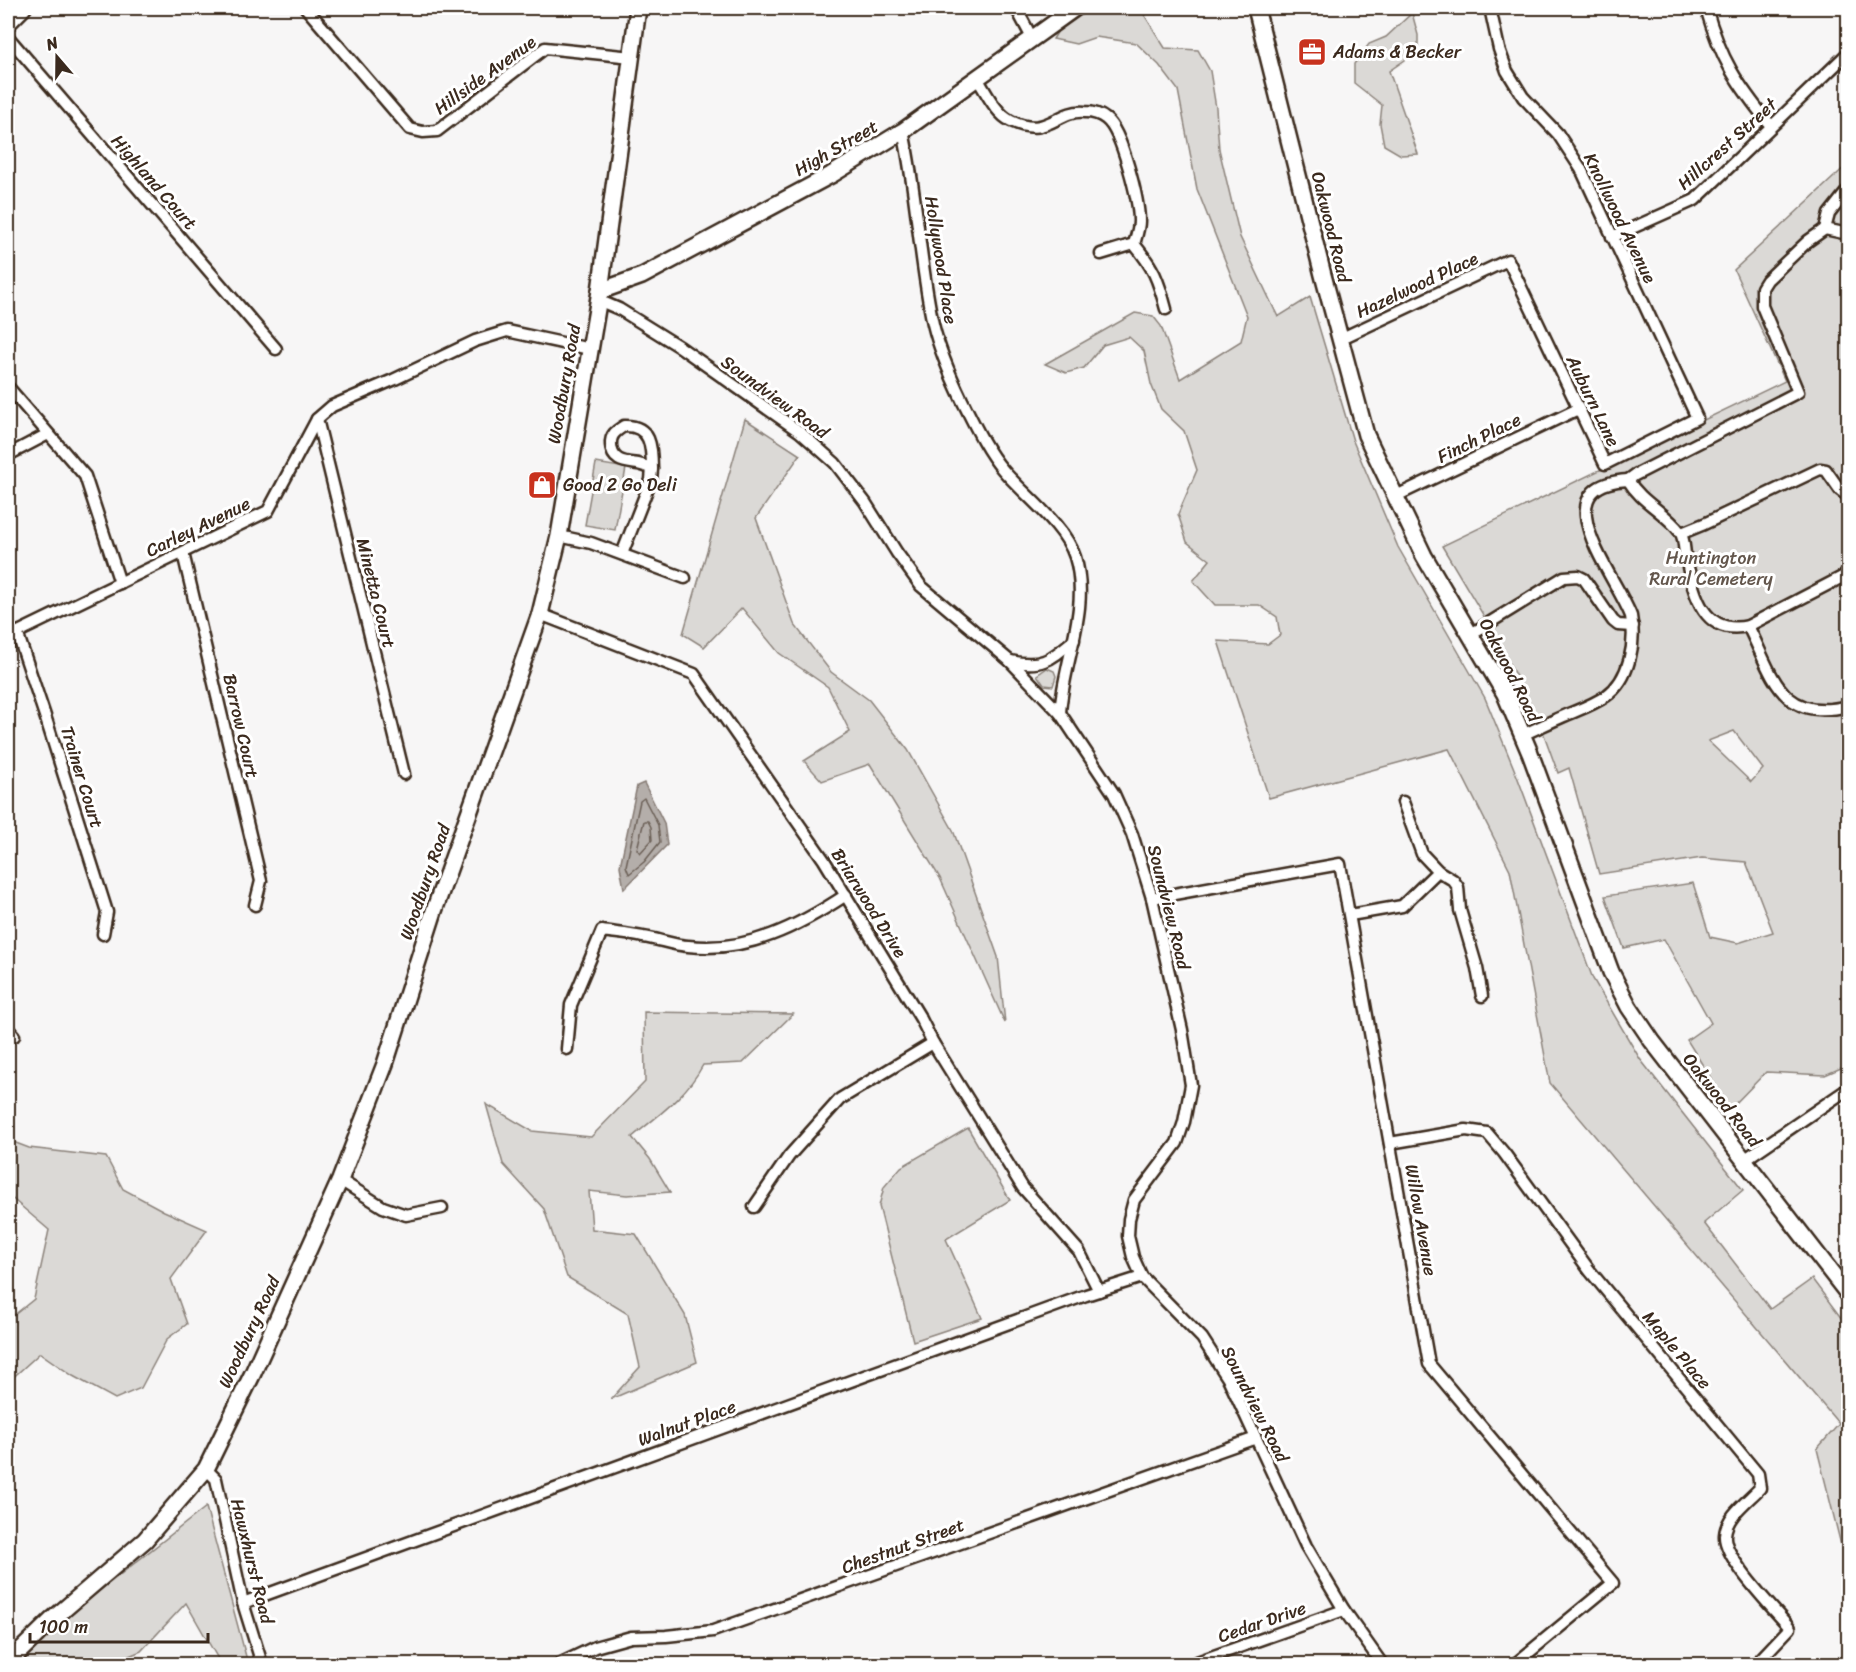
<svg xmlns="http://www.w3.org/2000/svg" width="1856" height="1672" font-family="Sriracha,sans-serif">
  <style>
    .green { fill: #dbd9d6; stroke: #8b827a; stroke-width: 1.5; fill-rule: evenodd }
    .water { fill: #b4aeaa; stroke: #847972; stroke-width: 1.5 }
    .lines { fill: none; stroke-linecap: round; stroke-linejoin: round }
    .shore { stroke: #6b5f56; stroke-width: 1.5 }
    .street-casing { stroke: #3b2a1e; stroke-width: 15 }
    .secondary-casing { stroke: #3b2a1e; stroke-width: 20 }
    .street { stroke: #fff; stroke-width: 10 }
    .secondary { stroke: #fff; stroke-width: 15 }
    .labels { text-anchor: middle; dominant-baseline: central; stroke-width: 6; stroke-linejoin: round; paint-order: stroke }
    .poi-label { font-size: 18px; fill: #3b2a1e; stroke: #fff; text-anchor: start }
    .street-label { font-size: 18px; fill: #3b2a1e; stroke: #fff }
    .park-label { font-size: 18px; fill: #63564c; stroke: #fff }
  </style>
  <rect width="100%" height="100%" fill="#f7f6f6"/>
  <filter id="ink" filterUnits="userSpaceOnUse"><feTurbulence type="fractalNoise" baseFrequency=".0167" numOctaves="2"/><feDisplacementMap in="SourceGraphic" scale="12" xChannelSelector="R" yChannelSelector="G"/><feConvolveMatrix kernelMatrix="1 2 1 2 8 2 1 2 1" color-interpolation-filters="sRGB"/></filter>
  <g filter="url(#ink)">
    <g class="green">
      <path d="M 1090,8 L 1140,8 L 1165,48 L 1198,50 L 1210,71 L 1216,108 L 1219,149 L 1240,237 L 1278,317 L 1310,297 L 1353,441 L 1398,547 L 1485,698 L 1517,776 L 1593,979 L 1640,1059 L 1743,1190 L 1704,1223 L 1770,1309 L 1812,1279 L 1848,1327 L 1848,1567 L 1846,1565 L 1817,1449 L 1839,1424 L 1550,1083 L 1510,870 L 1449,749 L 1269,798 L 1218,641 L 1268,644 L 1280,635 L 1277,617 L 1259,605 L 1215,605 L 1193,581 L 1210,560 L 1187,542 L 1178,514 L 1197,470 L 1184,431 L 1161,409 L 1151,384 L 1144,351 L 1129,337 L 1103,345 L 1084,368 L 1066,373 L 1045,364 L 1135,313 L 1153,316 L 1161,326 L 1180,379 L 1241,341 L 1247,316 L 1197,189 L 1178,90 L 1159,65 L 1136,43 L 1096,37 L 1076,44 L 1053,39 L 1061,26 Z"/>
      <path d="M 1412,13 L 1418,35 L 1418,51 L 1389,71 L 1418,154 L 1401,155 L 1384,145 L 1380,124 L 1382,105 L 1354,83 L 1354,64 L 1369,44 L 1386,37 Z"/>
      <path d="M 1848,164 L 1848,1065 L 1825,1075 L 1766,1072 L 1730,1109 L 1687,1040 L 1711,1023 L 1664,939 L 1624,948 L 1605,896 L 1693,883 L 1710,937 L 1738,943 L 1773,932 L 1746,862 L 1702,858 L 1599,874 L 1569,768 L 1558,773 L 1539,721 L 1488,623 L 1442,546 L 1785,381 L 1734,270 ZM 1734,731 L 1763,769 L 1751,782 L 1708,741 Z"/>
      <path d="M 745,419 L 800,455 L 756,518 L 794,624 L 831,672 L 869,700 L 908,750 L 953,830 L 998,957 L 1005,1023 L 940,878 L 870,764 L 822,781 L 804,761 L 850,732 L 828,687 L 779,653 L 742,608 L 704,647 L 683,634 Z"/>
      <path d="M 596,463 L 626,468 L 615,530 L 585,525 Z"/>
      <path d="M 1047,668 L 1054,671 L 1056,676 L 1053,686 L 1044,685 L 1037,675 Z"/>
      <path d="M 644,1012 L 793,1014 L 743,1063 L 703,1065 C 687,1095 659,1115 632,1137 L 650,1159 L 670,1192 L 627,1195 L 589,1191 L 592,1229 L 636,1234 L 685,1315 L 697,1362 L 611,1399 L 640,1367 L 628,1314 L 567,1277 L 544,1209 L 503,1164 L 486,1104 L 532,1131 L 591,1137 L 645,1082 Z"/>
      <path d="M 968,1128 L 1010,1200 L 946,1239 L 982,1318 L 913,1341 L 879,1206 L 884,1187 L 901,1167 Z"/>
      <path d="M 8,1140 L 29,1148 L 106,1157 L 123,1189 L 164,1211 L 207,1230 L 171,1279 L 187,1324 L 167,1339 L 141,1388 L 115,1399 L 73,1376 L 40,1353 L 8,1382 L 8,1320 L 34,1299 L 49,1230 L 8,1195 Z"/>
      <path d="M 206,1507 L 248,1664 L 221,1664 L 186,1603 L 141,1651 L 110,1664 L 17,1664 L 23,1651 Z"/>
    </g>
    <path class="water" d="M 644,783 L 664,823 L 667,845 L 624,889 L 620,866 L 637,786 Z"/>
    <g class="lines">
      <g class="shore">
        <path d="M 644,798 L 658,825 L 660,842 L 644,862 L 629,874 L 626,866 L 640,801 Z"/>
        <path d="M 644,821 L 648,821 L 651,827 L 652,840 L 640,853 L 637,849 Z"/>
      </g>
      <g class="street-casing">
        <g id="street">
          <path d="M 306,8 L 410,129 L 423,132 L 437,131 L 545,48 L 632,57"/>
          <path d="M 1016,8 L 1032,38"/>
          <path d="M 1706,8 C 1721,60 1737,84 1771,126"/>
          <path d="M 8,37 L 276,349"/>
          <path d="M 977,78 C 986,92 996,114 1011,121 C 1048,139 1057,109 1085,112 C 1092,112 1100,114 1106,119 C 1122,131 1139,201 1139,221 C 1139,229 1136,237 1134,244"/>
          <path d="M 903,131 C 917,194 919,260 933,324 C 939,349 951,377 962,400 C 974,424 986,450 1003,470 C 1025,496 1065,525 1075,557 C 1091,608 1063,662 1060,713"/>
          <path d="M 1848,190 L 1829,214 L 1825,229 L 1808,241 L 1767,280 L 1762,288 L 1762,306 L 1798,392 L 1635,475 L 1628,480 C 1641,502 1665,512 1680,532 C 1684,537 1684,547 1685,554 C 1693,588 1700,637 1748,626 L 1848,574"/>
          <path d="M 1825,229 L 1848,234"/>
          <path d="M 1612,237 L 1695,200 L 1848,53"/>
          <path d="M 1134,244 C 1154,268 1158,279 1166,309"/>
          <path d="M 1101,254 L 1134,244"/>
          <path d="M 598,300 L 619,309 L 680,347 L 800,432 L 835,463 L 865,502 L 897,553 L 921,586 L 1010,661 L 1060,713 L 1114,794 L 1132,834 L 1152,898 L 1182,1030 L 1191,1085 L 1184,1122 L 1177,1143 L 1134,1200 L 1129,1219 L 1128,1236 L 1133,1257 L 1142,1277 L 1202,1338 L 1229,1380 L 1306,1546 L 1344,1610 L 1382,1664"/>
          <path d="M 1340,339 L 1508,260 L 1605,464 L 1697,418 L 1581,169 L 1558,134 L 1523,97 L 1507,71 L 1499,49 L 1490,8"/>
          <path d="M 8,387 L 85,476 L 120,583"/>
          <path d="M 317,419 L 404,774"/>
          <path d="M 624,426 C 651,425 652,447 652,469 C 648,467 643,465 638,464 C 625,462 612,462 611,445 C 610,435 616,431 624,426 Z"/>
          <path d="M 8,455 L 48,434"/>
          <path d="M 1394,497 L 1578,409"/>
          <path d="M 1682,533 L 1704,524 L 1820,469 L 1826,470 L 1840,490 L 1848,496"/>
          <path d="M 559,536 L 591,543 L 685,578"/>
          <path d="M 183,553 L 261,881 L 255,905"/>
          <path d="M 622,554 L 651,480 L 652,469"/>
          <path d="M 540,614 L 694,674 L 824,860 L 921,1019 L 933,1043 L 1023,1188 L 1079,1251 L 1099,1291"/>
          <path d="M 1748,626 C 1773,675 1780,723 1848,706"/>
          <path d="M 17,632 L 47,722 L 107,912 L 103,934"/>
          <path d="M 1471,634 L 1564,577 L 1578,576 L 1584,579 L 1613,621 L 1618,625 L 1633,626"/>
          <path d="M 8,637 L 268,511 L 317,419 L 332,406 L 393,380 L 475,341 L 507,331 L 590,349"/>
          <path d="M 1010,661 C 1042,668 1050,660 1074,640"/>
          <path d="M 1522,735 C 1536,729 1550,722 1564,716 C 1578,710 1593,705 1606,696 C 1630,679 1636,643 1631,616 C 1616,576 1539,485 1628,480"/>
          <path d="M 1403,802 L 1422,854 L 1438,871 L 1453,880 L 1458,887 L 1460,910 L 1477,968 L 1482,996"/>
          <path d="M 1152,898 L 1340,864 L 1429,1364 L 1613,1583 L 1515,1664"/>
          <path d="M 1350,915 L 1402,906 L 1438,871"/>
          <path d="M 8,1029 L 14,1036"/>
          <path d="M 567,1049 L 571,1005 L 602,931 C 615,933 629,934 643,937 C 658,939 673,945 688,946 C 747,953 799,926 846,895"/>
          <path d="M 1390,1143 L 1466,1130 L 1487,1133 L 1504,1153 L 1590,1271 L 1758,1474 L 1760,1488 C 1748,1501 1726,1516 1725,1535 C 1723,1558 1775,1610 1790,1628 L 1756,1664"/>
          <path d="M 1744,1160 L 1848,1089"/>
          <path d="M 340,1180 L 383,1207 L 406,1215 L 442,1208"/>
          <path d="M 754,1207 L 789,1156 L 840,1099 L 933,1043"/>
          <path d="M 206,1469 L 216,1479 L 243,1603 L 262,1664"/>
          <path d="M 243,1603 L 1086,1295 L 1142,1277"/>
          <path d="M 559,1664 L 595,1647 L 631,1637 L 666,1636 L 713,1631 L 1256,1438"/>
          <path d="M 1191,1664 L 1344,1610"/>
        </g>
      </g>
      <g class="secondary-casing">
        <g id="secondary">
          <path d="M 1256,8 L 1323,275 L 1366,435 L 1424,556 L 1505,694 L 1530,753 L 1611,972 L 1629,1007 L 1652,1041 L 1848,1294"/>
          <path d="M 8,23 L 23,8"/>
          <path d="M 600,291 L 642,276 L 831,175 L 903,131 L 1075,8"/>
          <path d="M 11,1664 L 19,1652 L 54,1618 L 145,1540 L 206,1469 L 253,1373 L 340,1180 L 385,1064 L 434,911 L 540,614 L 559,536 L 600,291 L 638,8"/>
        </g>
      </g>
      <use href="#street" class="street"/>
      <use href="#secondary" class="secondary"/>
    </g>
  </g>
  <defs>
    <g id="office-square" transform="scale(1.5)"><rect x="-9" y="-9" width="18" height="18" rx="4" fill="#c8321e" stroke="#fff"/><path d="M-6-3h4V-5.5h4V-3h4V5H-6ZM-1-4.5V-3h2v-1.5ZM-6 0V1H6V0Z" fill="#fff"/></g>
    <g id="shop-square" transform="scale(1.5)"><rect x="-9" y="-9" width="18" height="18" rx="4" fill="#c8321e" stroke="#fff"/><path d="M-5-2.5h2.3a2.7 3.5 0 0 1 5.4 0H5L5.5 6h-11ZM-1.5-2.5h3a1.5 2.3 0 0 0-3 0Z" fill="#fff"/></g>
  </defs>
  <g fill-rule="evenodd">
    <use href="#office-square" x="1312" y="52"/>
    <use href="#shop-square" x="542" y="485"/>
  </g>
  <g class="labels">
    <g class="poi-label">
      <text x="1333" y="52">Adams &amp; Becker</text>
      <text x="563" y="485">Good 2 Go Deli</text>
    </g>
    <g class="street-label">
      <text transform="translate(485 75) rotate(-36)">Hillside Avenue</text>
      <text transform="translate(1727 144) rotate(-42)">Hillcrest Street</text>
      <text transform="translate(836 148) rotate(-30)">High Street</text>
      <text transform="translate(154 182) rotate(49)">Highland Court</text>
      <text transform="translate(1620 218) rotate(64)">Knollwood Avenue</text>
      <text transform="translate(1331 227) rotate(76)">Oakwood Road</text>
      <text transform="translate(941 260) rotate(81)">Hollywood Place</text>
      <text transform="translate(1417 285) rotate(-25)">Hazelwood Place</text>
      <text transform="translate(564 384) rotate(-80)">Woodbury Road</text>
      <text transform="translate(775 397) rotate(36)">Soundview Road</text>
      <text transform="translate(1593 401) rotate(64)">Auburn Lane</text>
      <text transform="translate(1479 438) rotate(-26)">Finch Place</text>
      <text transform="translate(198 527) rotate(-26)">Carley Avenue</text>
      <text transform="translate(376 593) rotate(76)">Minetta Court</text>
      <text transform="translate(1510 670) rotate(63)">Oakwood Road</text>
      <text transform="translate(241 726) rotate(77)">Barrow Court</text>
      <text transform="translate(82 777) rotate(73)">Trainer Court</text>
      <text transform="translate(425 882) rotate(-71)">Woodbury Road</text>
      <text transform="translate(869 903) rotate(58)">Briarwood Drive</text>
      <text transform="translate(1169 907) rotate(76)">Soundview Road</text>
      <text transform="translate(1722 1100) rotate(52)">Oakwood Road</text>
      <text transform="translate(1421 1220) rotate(80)">Willow Avenue</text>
      <text transform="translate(249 1332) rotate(-65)">Woodbury Road</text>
      <text transform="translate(1677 1350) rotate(50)">Maple Place</text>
      <text transform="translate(1255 1404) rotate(63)">Soundview Road</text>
      <text transform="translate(687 1423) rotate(-20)">Walnut Place</text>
      <text transform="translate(903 1546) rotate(-20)">Chestnut Street</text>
      <text transform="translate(252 1561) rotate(76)">Hawxhurst Road</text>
      <text transform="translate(1262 1622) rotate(-19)">Cedar Drive</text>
    </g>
    <g class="park-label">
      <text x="1711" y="558">Huntington<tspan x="1711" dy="21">Rural Cemetery</tspan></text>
    </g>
  </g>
  <rect width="1856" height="1672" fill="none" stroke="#fff" stroke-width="30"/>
  <rect x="15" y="15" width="1826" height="1642" fill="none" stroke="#3b2a1e" stroke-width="2" filter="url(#ink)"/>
  <g transform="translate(57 57) rotate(340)" stroke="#ffffff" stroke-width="4.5" paint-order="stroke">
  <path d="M0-4.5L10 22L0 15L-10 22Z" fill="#3b2a1e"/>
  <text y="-9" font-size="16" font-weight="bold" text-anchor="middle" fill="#3b2a1e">N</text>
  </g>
  <path d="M30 1633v9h178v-9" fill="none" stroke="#3b2a1e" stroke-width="3"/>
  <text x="39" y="1633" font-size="18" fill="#3b2a1e" stroke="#ffffff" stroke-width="4.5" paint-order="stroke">100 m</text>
</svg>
